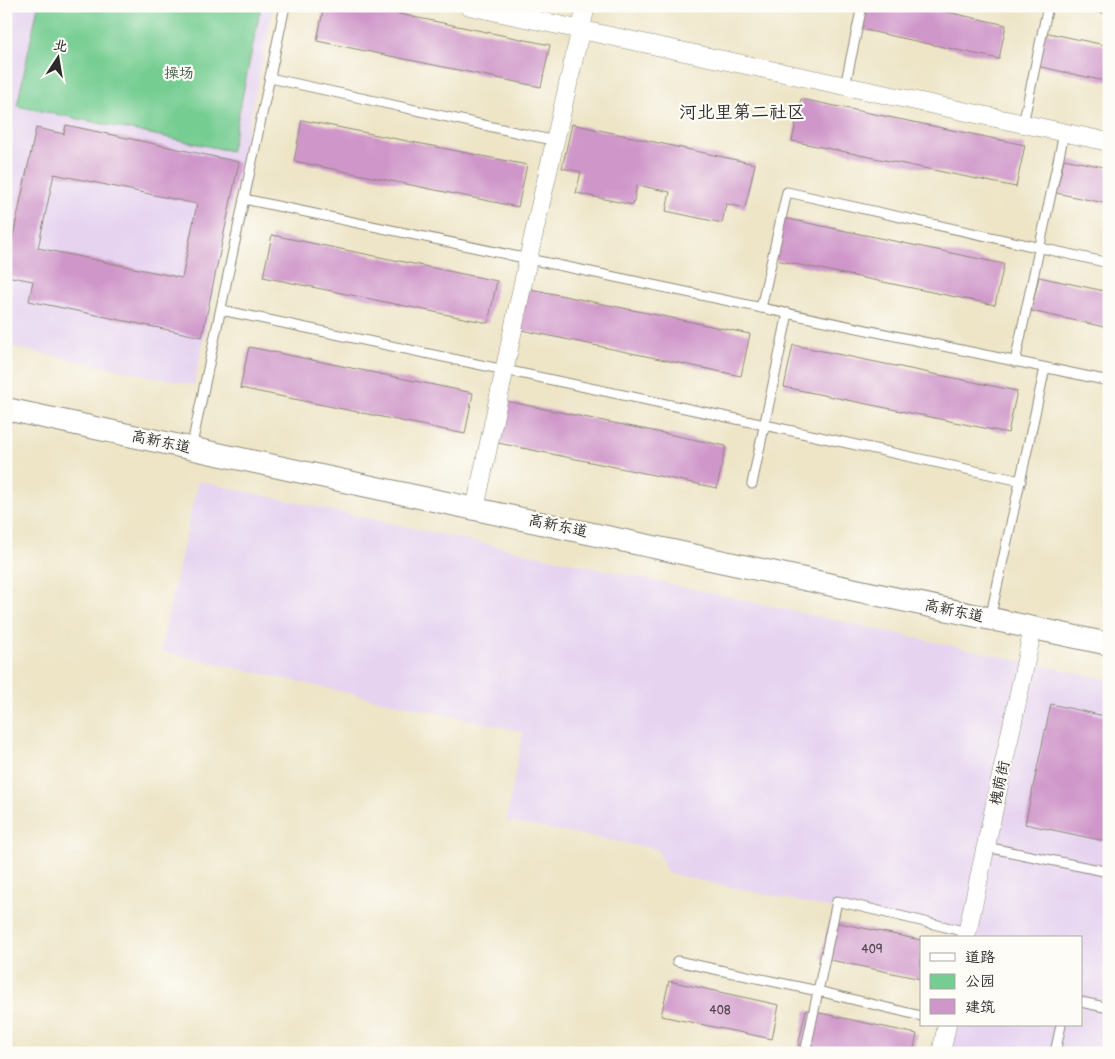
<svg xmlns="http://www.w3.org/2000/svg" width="1115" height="1059" font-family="'Balsamiq Sans','LXGW WenKai TC',sans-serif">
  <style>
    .built { fill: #e6d3f0 }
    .green { fill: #76cd92; stroke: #507c5e }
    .building { fill: #cf96c9; fill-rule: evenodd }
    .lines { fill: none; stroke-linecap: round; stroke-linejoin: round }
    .service-casing { stroke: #8c8879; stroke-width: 11 }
    .minor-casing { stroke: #8c8879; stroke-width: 19 }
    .tertiary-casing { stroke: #8c8879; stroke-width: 24 }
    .service { stroke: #fff; stroke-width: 9 }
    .minor { stroke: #fff; stroke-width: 18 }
    .tertiary { stroke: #fff; stroke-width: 22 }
    .labels { text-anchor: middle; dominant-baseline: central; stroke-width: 4.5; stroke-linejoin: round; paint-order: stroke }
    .number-label { font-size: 12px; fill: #544652 }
    .park-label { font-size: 15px; fill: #425c4a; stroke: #fdfcf7 }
    .street-label { font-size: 15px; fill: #2b2b2b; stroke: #fdfcf7 }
    .quarter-label { font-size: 18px; fill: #2b2b2b; stroke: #fdfcf7 }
  </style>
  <rect width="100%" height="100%" fill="#fdfcf7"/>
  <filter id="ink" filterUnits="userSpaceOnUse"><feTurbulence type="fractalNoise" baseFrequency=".02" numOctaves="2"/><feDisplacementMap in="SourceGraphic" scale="10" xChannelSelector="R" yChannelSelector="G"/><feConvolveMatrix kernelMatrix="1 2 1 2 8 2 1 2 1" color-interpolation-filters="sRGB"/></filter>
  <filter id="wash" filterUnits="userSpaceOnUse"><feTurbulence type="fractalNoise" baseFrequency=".0096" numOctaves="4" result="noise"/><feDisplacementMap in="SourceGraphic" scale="20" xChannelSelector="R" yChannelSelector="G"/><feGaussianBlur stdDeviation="1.12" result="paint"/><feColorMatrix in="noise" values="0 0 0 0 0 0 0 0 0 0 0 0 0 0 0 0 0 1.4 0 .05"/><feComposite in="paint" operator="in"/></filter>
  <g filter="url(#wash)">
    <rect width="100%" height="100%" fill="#eee5c7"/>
    <g class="built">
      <path d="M 6,6 L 274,6 L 194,385 L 6,346 Z"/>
      <path d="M 198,481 L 1109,680 L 1109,1053 L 945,1053 L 951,1025 L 1081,1025 L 1081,938 L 966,938 L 667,873 L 657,849 L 506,821 L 523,732 L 160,651 Z"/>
    </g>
    <path class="green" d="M 38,6 L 261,6 L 231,151 L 17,106 Z"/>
    <g id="blocks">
      <g class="building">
        <path d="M 324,6 L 360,6 L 550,45 L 541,87 L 317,41 Z"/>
        <path d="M 865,6 L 920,6 L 1006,25 L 999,59 L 860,29 Z"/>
        <path d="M 1044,32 L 1109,46 L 1109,82 L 1037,66 Z"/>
        <path d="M 801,99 L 1025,145 L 1016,187 L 792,141 Z"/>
        <path d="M 302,120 L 527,165 L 518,207 L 294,161 Z"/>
        <path d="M 572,124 L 755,164 L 745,208 L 726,204 L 722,223 L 666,211 L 670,192 L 637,185 L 633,205 L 576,193 L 581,172 L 562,168 Z"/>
        <path d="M 66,125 L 239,162 L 202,337 L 29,301 L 33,281 L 6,276 L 6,269 L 36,128 L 64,134 ZM 54,174 L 197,204 L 182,278 L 38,248 Z"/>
        <path d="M 1064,159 L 1109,168 L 1109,204 L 1056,193 Z"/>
        <path d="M 779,217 L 1004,264 L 995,305 L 771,259 Z"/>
        <path d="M 272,235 L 497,281 L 488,323 L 263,277 Z"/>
        <path d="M 1039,277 L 1109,292 L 1109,328 L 1031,311 Z"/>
        <path d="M 525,288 L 750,334 L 741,376 L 517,329 Z"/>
        <path d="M 793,345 L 1017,391 L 1008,433 L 784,387 Z"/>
        <path d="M 249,347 L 473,393 L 465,434 L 240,388 Z"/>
        <path d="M 501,400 L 726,446 L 717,488 L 493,442 Z"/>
        <path d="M 1051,704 L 1109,717 L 1109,842 L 1025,824 Z"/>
        <path d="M 829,921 L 921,940 L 921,979 L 821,958 Z"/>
        <path d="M 669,981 L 779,1005 L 772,1039 L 661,1016 Z"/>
        <path d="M 806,1010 L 917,1034 L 913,1053 L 829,1053 L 798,1046 Z"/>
      </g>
    </g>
  </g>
  <g filter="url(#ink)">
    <use href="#blocks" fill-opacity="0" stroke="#8c8879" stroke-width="1"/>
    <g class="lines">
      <g class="service-casing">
        <g id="service">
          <path d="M 1095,6 L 1109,9"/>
          <path d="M 270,78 L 556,141"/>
          <path d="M 845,86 L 862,6"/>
          <path d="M 1023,124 L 1048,6"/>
          <path d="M 244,199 L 1109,381"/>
          <path d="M 761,308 L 787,192 L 1109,263"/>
          <path d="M 221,310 L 765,425 L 1021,481"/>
          <path d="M 1015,362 L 1064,133"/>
          <path d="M 191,449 L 285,6"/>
          <path d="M 752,484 L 788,313"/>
          <path d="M 990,619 L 1045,368"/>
          <path d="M 986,847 L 1109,872"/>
          <path d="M 677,961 L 818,991 L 921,1016"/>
          <path d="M 1081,1002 L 1109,1008"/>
          <path d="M 805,1053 L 837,901 L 967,932"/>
          <path d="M 1055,1053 L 1061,1025"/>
        </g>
      </g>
      <g class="minor-casing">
        <g id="minor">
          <path d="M 469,6 L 1109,142"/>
          <path d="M 475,509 L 528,259 L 586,6"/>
          <path d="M 966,938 L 1033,628"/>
          <path d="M 941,1053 L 947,1025"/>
        </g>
      </g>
      <g class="tertiary-casing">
        <path id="tertiary" d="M 6,409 L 1109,644"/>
      </g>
      <use href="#service" class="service"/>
      <use href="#minor" class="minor"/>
      <use href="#tertiary" class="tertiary"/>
    </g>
  </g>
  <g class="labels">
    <g class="number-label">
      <text x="872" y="949">409</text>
      <text x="720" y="1010">408</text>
    </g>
    <g class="park-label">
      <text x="179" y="73">操场</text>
    </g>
    <g class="street-label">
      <text transform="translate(161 442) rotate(12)">高新东道</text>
      <text transform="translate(558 526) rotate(12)">高新东道</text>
      <text transform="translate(954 611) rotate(12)">高新东道</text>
      <text transform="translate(1000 783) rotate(-78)">槐荫街</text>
    </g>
    <g class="quarter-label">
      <text x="742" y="112">河北里第二社区</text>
    </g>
  </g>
  <rect width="1115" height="1059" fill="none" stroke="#fdfcf7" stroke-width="25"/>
  <rect x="920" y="936" width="162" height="90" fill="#fdfcf7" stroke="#a9a8a5"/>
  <rect x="930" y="953" width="25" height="8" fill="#ffffff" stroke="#a9a8a5"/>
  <text x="965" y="962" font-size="15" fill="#2b2b2b">道路</text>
  <rect x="930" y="974" width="25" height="15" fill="#76cd92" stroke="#a9a8a5"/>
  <text x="965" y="986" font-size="15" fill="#2b2b2b">公园</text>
  <rect x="930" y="999" width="25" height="15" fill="#cf96c9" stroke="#a9a8a5"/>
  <text x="965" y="1012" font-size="15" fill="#2b2b2b">建筑</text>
  <g transform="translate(58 58) rotate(12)" stroke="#fdfcf7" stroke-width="4" paint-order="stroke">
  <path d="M0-4L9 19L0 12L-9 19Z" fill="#2b2b2b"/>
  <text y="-8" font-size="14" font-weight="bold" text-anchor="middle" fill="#2b2b2b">北</text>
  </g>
</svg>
